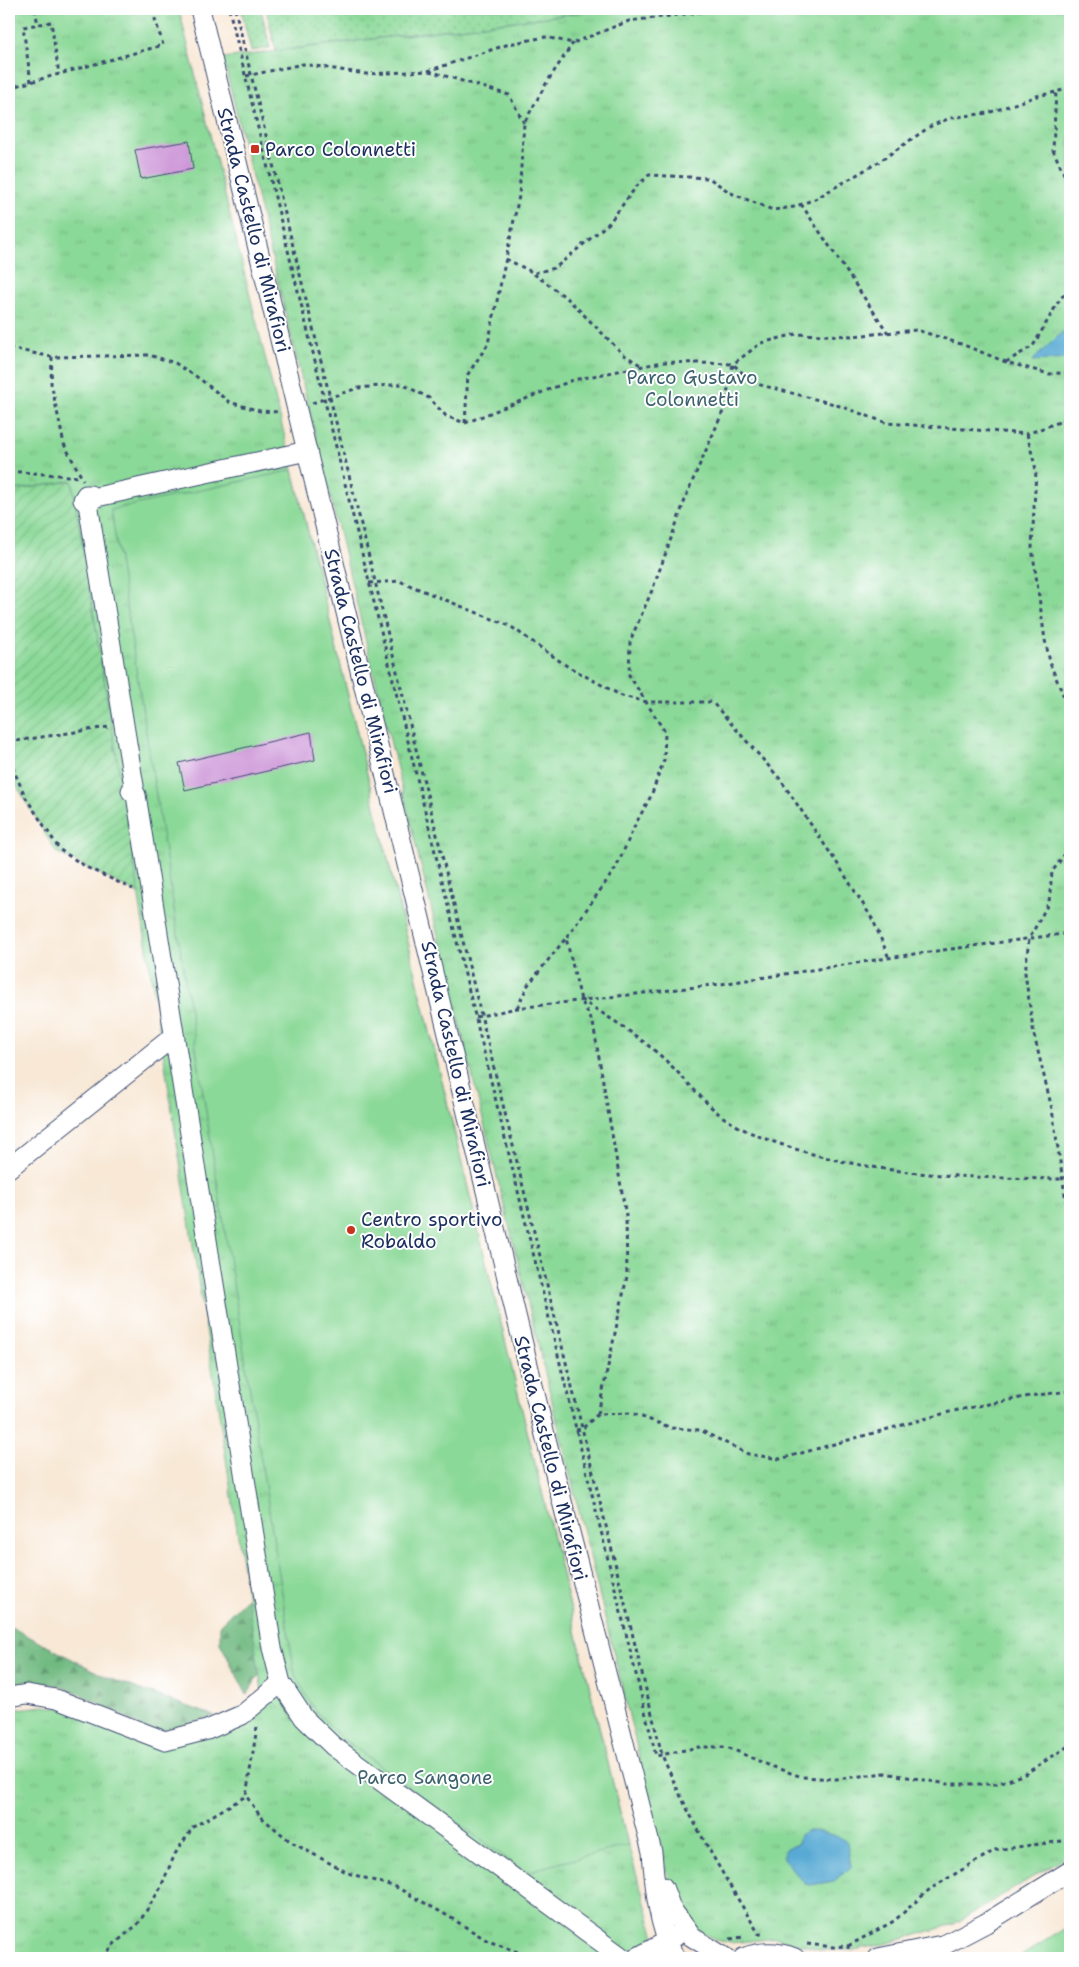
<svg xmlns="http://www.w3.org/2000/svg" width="1079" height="1967" font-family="'Shantell Sans',sans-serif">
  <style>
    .grass { fill: url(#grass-dots); stroke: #53847b }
    .forest { fill: url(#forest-firs); stroke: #46746f }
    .park { fill: url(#park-tufts); stroke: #53847b }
    .garden { fill: url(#garden-furrows); stroke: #53847b }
    .pitch { fill: #8bd998; stroke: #53847b }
    .water { fill: #59aad4; stroke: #3a6c99 }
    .building { fill: #cd97d8 }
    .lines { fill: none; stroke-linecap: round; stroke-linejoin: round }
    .minor-casing { stroke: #3c4b70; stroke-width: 21 }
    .path { stroke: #3c4b70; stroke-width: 3; stroke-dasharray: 4 4; stroke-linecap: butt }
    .minor { stroke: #fff; stroke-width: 19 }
    .poi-dot { fill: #c8321e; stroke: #fff; stroke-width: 2 }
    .labels { text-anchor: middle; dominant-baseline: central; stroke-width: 4; stroke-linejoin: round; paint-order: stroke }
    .poi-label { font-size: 19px; fill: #1b2f5e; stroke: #fff; text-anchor: start }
    .street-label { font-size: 19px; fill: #1b2f5e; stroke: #fff }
    .park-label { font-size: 19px; fill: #3d626f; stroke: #fff }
  </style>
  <defs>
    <pattern id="grass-dots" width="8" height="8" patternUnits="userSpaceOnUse" patternTransform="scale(1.25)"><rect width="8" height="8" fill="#8bd998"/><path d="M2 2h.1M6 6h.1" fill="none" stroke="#77bb85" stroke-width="1.8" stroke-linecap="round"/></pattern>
    <pattern id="forest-firs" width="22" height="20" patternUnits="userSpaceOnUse" patternTransform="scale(1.25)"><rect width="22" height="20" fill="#70b980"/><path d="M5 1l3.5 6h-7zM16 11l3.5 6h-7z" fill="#5b976c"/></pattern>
    <pattern id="park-tufts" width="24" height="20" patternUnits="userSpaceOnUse" patternTransform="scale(1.25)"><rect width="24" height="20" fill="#8bd998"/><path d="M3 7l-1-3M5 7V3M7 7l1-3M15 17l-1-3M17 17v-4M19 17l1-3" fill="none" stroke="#77bb85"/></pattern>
    <pattern id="garden-furrows" width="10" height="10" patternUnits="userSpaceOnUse" patternTransform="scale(1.25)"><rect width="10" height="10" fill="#8bd998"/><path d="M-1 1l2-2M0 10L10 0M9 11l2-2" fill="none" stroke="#77bb85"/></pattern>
  </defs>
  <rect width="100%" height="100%" fill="#fff"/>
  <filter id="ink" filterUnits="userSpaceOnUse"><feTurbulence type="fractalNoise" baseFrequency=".02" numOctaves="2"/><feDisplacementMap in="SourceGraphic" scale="10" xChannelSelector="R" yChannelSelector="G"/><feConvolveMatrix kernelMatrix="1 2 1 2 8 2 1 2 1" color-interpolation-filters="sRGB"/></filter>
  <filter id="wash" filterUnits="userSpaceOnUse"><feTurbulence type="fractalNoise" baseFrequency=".0096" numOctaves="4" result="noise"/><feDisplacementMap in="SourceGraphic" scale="20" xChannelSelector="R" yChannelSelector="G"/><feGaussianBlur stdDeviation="1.12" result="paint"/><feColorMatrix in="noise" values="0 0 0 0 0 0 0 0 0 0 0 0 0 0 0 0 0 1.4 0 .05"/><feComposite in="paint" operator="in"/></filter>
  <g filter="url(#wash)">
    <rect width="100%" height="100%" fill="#f8e8d5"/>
    <g class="grass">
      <path d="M 241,9 L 261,9 L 270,48 L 251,51 Z"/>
      <path d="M 266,9 L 610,9 L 276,51 Z"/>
    </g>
    <g class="forest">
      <path d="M 248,1597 L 260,1673 L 247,1695 L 220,1643 L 220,1624 Z"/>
      <path d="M 9,1626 L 108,1678 L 215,1716 L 161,1731 L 144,1729 L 112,1710 L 71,1690 L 47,1683 L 28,1681 L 9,1688 Z"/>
    </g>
    <g class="park">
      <path d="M 9,9 L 179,9 L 293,470 L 628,1845 L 658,1947 L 669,1958 L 9,1958 L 9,1710 L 43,1706 L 69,1709 L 159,1747 L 263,1697 L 138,891 L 72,481 L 9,491 Z"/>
      <path d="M 610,9 L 1070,9 L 1070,1855 L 954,1924 L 885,1944 L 853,1950 L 822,1950 L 778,1938 L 730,1943 L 716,1940 L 700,1932 L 690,1923 L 673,1895 L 223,58 Z"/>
    </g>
    <path class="garden" d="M 72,481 L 139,894 L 56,852 L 9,773 L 9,491 Z"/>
    <g class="pitch">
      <path d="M 293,470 L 628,1845 L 525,1872 L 342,1738 L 314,1709 L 295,1675 L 111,510 Z"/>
      <path d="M 1070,1925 L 1070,1958 L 1018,1958 Z"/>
    </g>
    <g class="water">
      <path d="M 1070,325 L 1070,359 L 1032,361 Z"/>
      <path d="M 805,1831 C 821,1831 833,1833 847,1842 L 851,1867 L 834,1881 L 811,1885 L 805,1884 L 784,1859 L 784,1850 L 798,1844 L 800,1835 Z"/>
    </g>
    <g id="blocks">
      <g class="building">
        <path d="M 189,141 L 193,169 L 141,179 L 135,150 Z"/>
        <path d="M 311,732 L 315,760 L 185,790 L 179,763 Z"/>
      </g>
    </g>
  </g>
  <g filter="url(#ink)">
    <use href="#blocks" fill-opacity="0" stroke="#3c4b70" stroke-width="1"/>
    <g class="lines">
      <g class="minor-casing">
        <g id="minor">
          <path d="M 200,9 L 545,1435 L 652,1852 C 655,1889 658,1926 675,1958"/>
          <path d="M 92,498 L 307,451"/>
          <path d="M 88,504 L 91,502 L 92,498 L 90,495 L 86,495 L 83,500 L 88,504 L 134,786 L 131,791 L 136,795 L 272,1648 L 281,1683 L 304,1718 L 333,1746 L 623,1958"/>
          <path d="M 9,1168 L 174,1036"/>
          <path d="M 9,1697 L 27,1694 L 56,1699 L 165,1741 L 207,1730 L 242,1715 L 281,1683"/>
          <path d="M 663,1887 L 671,1908 L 692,1937 L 726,1958"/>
          <path d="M 636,1958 L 676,1936"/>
          <path d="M 743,1958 C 760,1951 777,1951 795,1958"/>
          <path d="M 878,1958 L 942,1945"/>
          <path d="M 927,1958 L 946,1944 L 986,1923 L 1070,1871"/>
        </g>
      </g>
      <g class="path">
        <path d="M 35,9 L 38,25"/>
        <path d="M 229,9 L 656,1756 L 699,1747 L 727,1747 L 768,1765 L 802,1777 L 836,1779 L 885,1773 L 947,1784 L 996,1784 L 1025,1774 L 1070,1745"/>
        <path d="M 235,9 L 662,1755 C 688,1817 724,1876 759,1934 L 762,1934"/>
        <path d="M 429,71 L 509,95 L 524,123"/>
        <path d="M 246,76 L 303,64 L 366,74 L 428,71 L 509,44 L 545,37 L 573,43 L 629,21 L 725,9"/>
        <path d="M 31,82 L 23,27 L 51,22 L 59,74"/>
        <path d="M 9,88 L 163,45 L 152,9"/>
        <path d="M 1070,88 L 1056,92 L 1053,150 L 1070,187"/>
        <path d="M 801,204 L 888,333"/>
        <path d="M 506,259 L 534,273 L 555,268 L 609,223 L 636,187 L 649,175 L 709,178 L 731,193 L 773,210 L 794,207 L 815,199 L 877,163 L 931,126 L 950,118 L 988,113 L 1037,96 L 1056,92"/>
        <path d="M 534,274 L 568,299 L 623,354 L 642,366"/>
        <path d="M 9,348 L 52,357 L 149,355 L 175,363 L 200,379 L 229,402 L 260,411 L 280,412"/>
        <path d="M 52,357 L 51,383 L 64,444 L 83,480"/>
        <path d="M 1006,362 L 1033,346 L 1060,299 L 1070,288"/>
        <path d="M 312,403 L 358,388 L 402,384 L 429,398 L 446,416 L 465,423 L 573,380 L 663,362 L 733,364 L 753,383 L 834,404 L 887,423 L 1027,434 L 1070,418"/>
        <path d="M 465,423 L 468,374 L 488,344 L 519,196 L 524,123 L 547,82 L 573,43"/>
        <path d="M 1027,434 L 1036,470 L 1032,547 L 1045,640 L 1051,666 L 1070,711"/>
        <path d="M 9,471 L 80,477"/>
        <path d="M 369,583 L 399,581 L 510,626 L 567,666 L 622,696 L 647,702 L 712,702 L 780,779 L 839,866 L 873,920 L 889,958"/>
        <path d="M 9,742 L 108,727"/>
        <path d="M 9,760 L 26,798 L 60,850 L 88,868 L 133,889"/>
        <path d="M 1070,847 L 1052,872 L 1049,902 L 1029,939 L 1025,973 L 1034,1035 L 1052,1109 L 1066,1201 L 1070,1209"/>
        <path d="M 581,1000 C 609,1017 637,1035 662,1057 C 681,1074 698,1096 718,1113 C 738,1129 762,1138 786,1146 C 876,1176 968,1178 1062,1179 L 1070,1176"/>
        <path d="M 517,1008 L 528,985 L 566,938"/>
        <path d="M 476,1017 L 517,1008 L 721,984 L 914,954 L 1070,933"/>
        <path d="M 598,1414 L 627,1276 L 626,1216 L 593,1023 L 581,1000 L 566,938 L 616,868 L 635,825 L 651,796 L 664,760 L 665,732 L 629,675 L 630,641 L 653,588 L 689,489 L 724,409 L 733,364 L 761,343 L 796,334 L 852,336 L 917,330 L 964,345 L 1006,362 L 1049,374 L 1070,372"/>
        <path d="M 576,1430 L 582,1429 L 598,1414 L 631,1413 L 672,1428 L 700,1430 L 748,1454 L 780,1459 L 953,1411 L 1030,1396 L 1070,1391"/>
        <path d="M 257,1727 L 246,1796 L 261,1817 L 291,1842 L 348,1873 L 396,1887 L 448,1916 L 488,1941 L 534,1958"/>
        <path d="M 730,1939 L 743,1937"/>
        <path d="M 807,1944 L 833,1947 L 848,1946 L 849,1958"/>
        <path d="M 848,1946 L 894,1921 L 930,1889 L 995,1850 L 1070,1840"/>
        <path d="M 103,1958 L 113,1945 L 138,1924 L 160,1889 L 175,1854 L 193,1827 L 246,1796"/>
      </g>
      <use href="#minor" class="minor"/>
    </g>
  </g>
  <g class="poi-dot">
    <rect x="250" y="144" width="10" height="10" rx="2.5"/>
    <circle cx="351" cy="1230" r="5"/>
  </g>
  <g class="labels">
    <g class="poi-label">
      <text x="265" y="149">Parco Colonnetti</text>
      <text x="361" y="1219">Centro sportivo<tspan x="361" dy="22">Robaldo</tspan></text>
    </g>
    <g class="street-label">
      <text transform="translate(254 230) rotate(76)">Strada Castello di Mirafiori</text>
      <text transform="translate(361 671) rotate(76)">Strada Castello di Mirafiori</text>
      <text transform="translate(456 1064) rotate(77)">Strada Castello di Mirafiori</text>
      <text transform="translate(551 1458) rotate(76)">Strada Castello di Mirafiori</text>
    </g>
    <g class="park-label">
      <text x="692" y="377">Parco Gustavo<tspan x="692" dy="22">Colonnetti</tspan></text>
      <text x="425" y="1777">Parco Sangone</text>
    </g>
  </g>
  <rect width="1079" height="1967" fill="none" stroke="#fff" stroke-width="30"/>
</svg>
